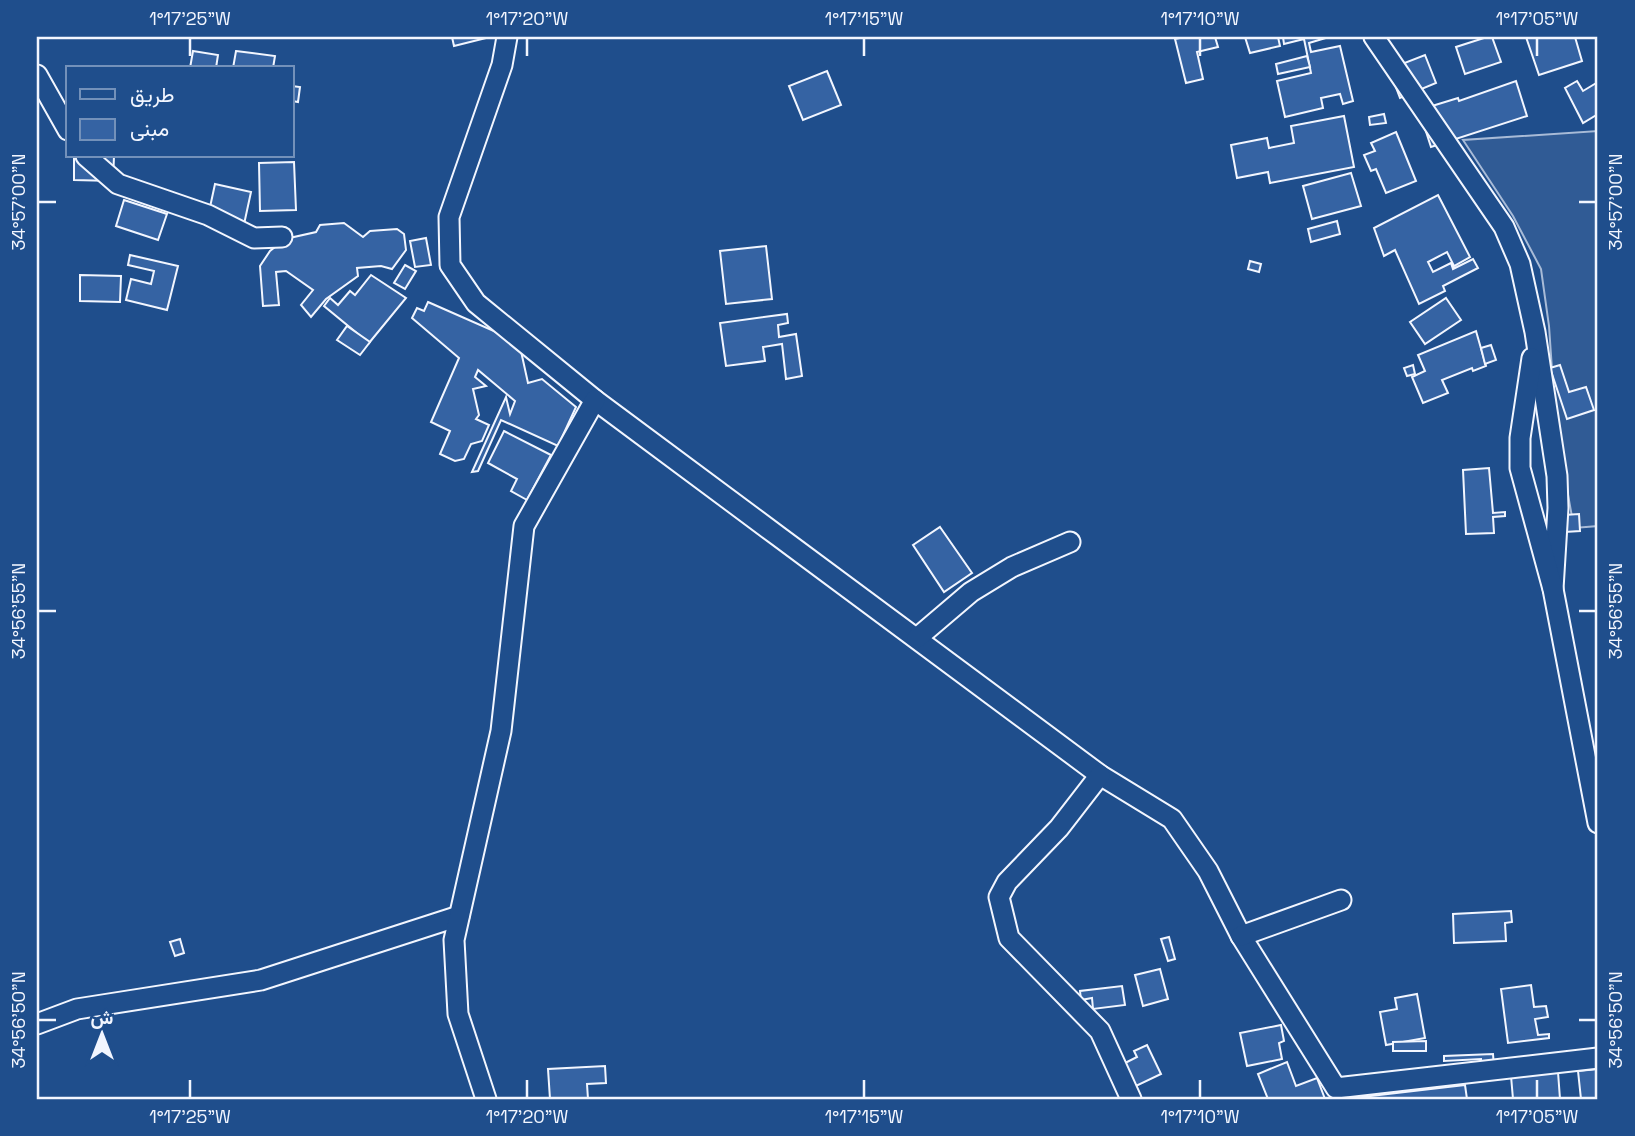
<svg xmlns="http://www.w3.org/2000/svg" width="1635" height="1136" font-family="'Space Grotesk',Vazirmatn,sans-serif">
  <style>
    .built { fill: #305b95; stroke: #a8bbd7; stroke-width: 2 }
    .building { fill: #3563a3; stroke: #f2f6ff; stroke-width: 2 }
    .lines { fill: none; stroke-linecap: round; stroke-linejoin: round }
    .minor-casing { stroke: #f2f6ff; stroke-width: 23 }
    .minor { stroke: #1f4e8c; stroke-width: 19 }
    .ticks { fill: none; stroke: #f2f6ff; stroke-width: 2.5 }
    .neatline { fill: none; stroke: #f2f6ff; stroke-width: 2.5 }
    .ticks-label { font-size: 18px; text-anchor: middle; fill: #f2f6ff }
  </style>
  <rect width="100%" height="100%" fill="#1f4e8c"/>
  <path class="built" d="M 1598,131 L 1598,526 L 1574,528 L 1556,428 L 1549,326 L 1541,269 L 1513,216 L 1463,140 Z"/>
  <g class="building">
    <path d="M 452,37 L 490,37 L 454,46 Z"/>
    <path d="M 1184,37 L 1215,37 L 1218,47 L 1197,52 L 1203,79 L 1186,83 L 1175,39 Z"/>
    <path d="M 1245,37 L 1278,37 L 1280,46 L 1250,53 Z"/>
    <path d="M 1283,37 L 1329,37 L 1309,43 L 1311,52 L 1340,46 L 1353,101 L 1343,104 L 1340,94 L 1321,98 L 1323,108 L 1285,117 L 1277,81 L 1311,73 L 1304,39 L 1284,44 Z"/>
    <path d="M 1487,37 L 1492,37 L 1501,62 L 1465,74 L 1456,47 Z"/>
    <path d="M 1526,37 L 1575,37 L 1582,61 L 1539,75 Z"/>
    <path d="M 193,51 L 218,55 L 216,68 L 190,68 Z"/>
    <path d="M 236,51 L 275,56 L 273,68 L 233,68 Z"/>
    <path d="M 1425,55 L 1436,83 L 1400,98 L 1389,69 Z"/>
    <path d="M 1307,56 L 1310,67 L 1278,74 L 1276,64 Z"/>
    <path d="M 827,71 L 841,105 L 803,120 L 789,86 Z"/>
    <path d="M 1516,81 L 1527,116 L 1431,147 L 1419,110 L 1458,98 L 1459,101 Z"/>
    <path d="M 1577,81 L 1583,91 L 1598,82 L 1598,114 L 1583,123 L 1565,88 Z"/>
    <path d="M 292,86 L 300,87 L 298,102 L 292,101 Z"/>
    <path d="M 1384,114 L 1386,123 L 1370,125 L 1369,117 Z"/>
    <path d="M 1344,116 L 1354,167 L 1270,183 L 1268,172 L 1237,178 L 1231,145 L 1267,138 L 1269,148 L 1294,143 L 1291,126 Z"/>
    <path d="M 1396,132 L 1416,181 L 1386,193 L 1376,169 L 1371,171 L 1364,155 L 1375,151 L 1371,143 Z"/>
    <path d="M 74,156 L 114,156 L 113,181 L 74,180 Z"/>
    <path d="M 294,162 L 296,210 L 260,211 L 259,163 Z"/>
    <path d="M 1351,173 L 1361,206 L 1312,219 L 1303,186 Z"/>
    <path d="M 215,184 L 251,192 L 243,229 L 207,221 Z"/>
    <path d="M 1438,195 L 1470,257 L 1454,266 L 1447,252 L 1428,262 L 1433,272 L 1451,263 L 1453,269 L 1473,259 L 1478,268 L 1443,286 L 1445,291 L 1419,304 L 1395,250 L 1384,256 L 1374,228 Z"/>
    <path d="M 124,200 L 167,214 L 158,240 L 116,226 Z"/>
    <path d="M 1337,221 L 1340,234 L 1311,242 L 1308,229 Z"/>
    <path d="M 344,223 L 363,237 L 370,231 L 397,229 L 404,234 L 406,250 L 392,269 L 381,266 L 357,268 L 358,276 L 326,299 L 311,317 L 301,305 L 313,290 L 286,271 L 276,272 L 279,305 L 263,306 L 260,266 L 270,251 L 285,239 L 316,232 L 320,225 Z"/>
    <path d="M 426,238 L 431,265 L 415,267 L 410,241 Z"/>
    <path d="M 766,246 L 772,299 L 726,304 L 720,251 Z"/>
    <path d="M 130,255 L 178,266 L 167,310 L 126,300 L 131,279 L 151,284 L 154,271 L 128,265 Z"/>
    <path d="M 1250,261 L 1261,264 L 1259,272 L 1248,269 Z"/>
    <path d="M 405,265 L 416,271 L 405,289 L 394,283 Z"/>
    <path d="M 80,275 L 121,276 L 120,302 L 80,301 Z"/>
    <path d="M 371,275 L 406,298 L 369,343 L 324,306 L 330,298 L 338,305 L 350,291 L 355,295 Z"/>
    <path d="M 1446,298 L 1461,320 L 1425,344 L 1410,322 Z"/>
    <path d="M 428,302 L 519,342 L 528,383 L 542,379 L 576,407 L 558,446 L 501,420 L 478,471 L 472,472 L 506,397 L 510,414 L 515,401 L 478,370 L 475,377 L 486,386 L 473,389 L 479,415 L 476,419 L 489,425 L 482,441 L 471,444 L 464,459 L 455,461 L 440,454 L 450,431 L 431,422 L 459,358 L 412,318 L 417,308 L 424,311 Z"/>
    <path d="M 787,314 L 788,323 L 778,325 L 779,337 L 796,334 L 802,376 L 786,379 L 782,344 L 763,347 L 765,361 L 726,366 L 720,323 Z"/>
    <path d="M 347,326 L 370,342 L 360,355 L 337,340 Z"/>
    <path d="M 1476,331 L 1486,366 L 1473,371 L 1472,368 L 1442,380 L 1448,393 L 1423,403 L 1412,377 L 1425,371 L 1418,355 Z"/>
    <path d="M 1491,345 L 1496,360 L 1485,364 L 1481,348 Z"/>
    <path d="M 1413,365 L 1415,374 L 1407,376 L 1404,368 Z"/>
    <path d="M 1560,365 L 1569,392 L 1586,387 L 1594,410 L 1567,419 L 1550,368 Z"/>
    <path d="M 504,431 L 551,455 L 527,500 L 511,491 L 517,479 L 488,463 Z"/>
    <path d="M 1489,468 L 1493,513 L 1505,512 L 1505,516 L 1493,517 L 1494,533 L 1466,534 L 1463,470 Z"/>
    <path d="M 1579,514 L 1580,531 L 1565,532 L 1564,515 Z"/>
    <path d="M 940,527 L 972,573 L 944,592 L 913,545 Z"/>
    <path d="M 1511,911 L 1512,922 L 1505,923 L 1506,941 L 1454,943 L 1453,914 Z"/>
    <path d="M 1169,937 L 1175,959 L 1168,961 L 1161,939 Z"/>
    <path d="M 180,939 L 184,953 L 175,956 L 170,942 Z"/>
    <path d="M 1160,969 L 1168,999 L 1143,1006 L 1135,975 Z"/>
    <path d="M 1531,985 L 1534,1007 L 1546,1006 L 1548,1017 L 1535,1019 L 1538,1035 L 1549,1034 L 1549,1038 L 1508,1043 L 1501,989 Z"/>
    <path d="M 1122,986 L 1125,1005 L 1093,1009 L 1092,998 L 1081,1000 L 1080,991 Z"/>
    <path d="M 1417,994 L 1425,1038 L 1386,1045 L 1380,1012 L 1397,1009 L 1395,998 Z"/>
    <path d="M 1281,1025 L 1284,1041 L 1279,1043 L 1282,1059 L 1247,1066 L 1240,1033 Z"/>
    <path d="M 1426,1041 L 1426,1051 L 1393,1051 L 1393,1042 Z"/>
    <path d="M 1147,1045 L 1161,1074 L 1136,1086 L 1125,1063 L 1137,1057 L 1134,1051 Z"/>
    <path d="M 1493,1054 L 1494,1067 L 1481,1067 L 1481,1059 L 1444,1061 L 1444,1056 Z"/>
    <path d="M 1287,1062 L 1296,1086 L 1317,1078 L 1325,1099 L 1268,1099 L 1258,1074 Z"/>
    <path d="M 605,1066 L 606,1083 L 587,1084 L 588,1099 L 550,1099 L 548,1069 Z"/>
    <path d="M 1598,1069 L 1598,1099 L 1581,1099 L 1578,1071 Z"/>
    <path d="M 1558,1072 L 1560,1099 L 1513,1099 L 1511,1076 Z"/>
    <path d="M 1465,1085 L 1467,1099 L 1345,1099 Z"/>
  </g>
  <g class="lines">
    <g class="minor-casing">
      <g id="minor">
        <path d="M 507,37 L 502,65 L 449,217 L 450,265 L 476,303 L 595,400 L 778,536 L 1100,775 L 1172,819 L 1208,871 L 1241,936 L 1336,1088 L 1598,1058"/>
        <path d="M 1374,37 L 1504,227 L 1520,264 L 1535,332 L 1557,476 L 1558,508 L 1553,589"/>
        <path d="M 37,75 L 68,130"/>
        <path d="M 86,156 L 118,184 L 208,215 L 254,238 L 282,237"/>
        <path d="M 1532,358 L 1520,438 L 1520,468 L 1553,589 L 1598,823"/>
        <path d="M 917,638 L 971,592 L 1012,567 L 1070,542"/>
        <path d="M 1100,775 L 1059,828 L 1007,882 L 999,897 L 1009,938 L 1100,1031 L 1131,1099"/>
        <path d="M 1241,936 L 1341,900"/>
        <path d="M 37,1024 L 77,1009 L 261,980 L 459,916"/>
        <path d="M 486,1099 L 458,1014 L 454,940 L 501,731 L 524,526 L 595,400"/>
      </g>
    </g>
    <use href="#minor" class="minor"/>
  </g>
  <path class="ticks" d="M 190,38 L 190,56M 527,38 L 527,56M 864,38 L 864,56M 1200,38 L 1200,56M 1537,38 L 1537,56M 38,202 L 56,202M 1579,202 L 1596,202M 38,611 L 56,611M 1579,611 L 1596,611M 38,1020 L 56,1020M 1579,1020 L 1596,1020M 190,1080 L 190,1098M 527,1080 L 527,1098M 864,1080 L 864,1098M 1200,1080 L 1200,1098M 1537,1080 L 1537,1098"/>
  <rect width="1635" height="1136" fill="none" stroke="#1f4e8c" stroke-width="77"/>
  <rect x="66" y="66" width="228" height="91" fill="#1f4e8c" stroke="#7391ba" stroke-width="2"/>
  <rect x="80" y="89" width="35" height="10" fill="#1f4e8c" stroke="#7391ba" stroke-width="2"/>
  <text x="130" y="102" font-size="21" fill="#f2f6ff">طريق</text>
  <rect x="80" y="119" width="35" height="21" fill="#3563a3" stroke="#7391ba" stroke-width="2"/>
  <text x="130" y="136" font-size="21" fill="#f2f6ff">مبنى</text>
  <g transform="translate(102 1034)" stroke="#1f4e8c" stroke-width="5" paint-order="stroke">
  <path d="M0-5L12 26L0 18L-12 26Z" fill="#f2f6ff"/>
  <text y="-10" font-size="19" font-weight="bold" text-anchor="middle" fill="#f2f6ff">ش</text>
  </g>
  <rect x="38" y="38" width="1558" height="1060" class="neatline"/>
  <g class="ticks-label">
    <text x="190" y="25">1°17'25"W</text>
    <text x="527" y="25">1°17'20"W</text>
    <text x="864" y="25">1°17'15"W</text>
    <text x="1200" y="25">1°17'10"W</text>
    <text x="1537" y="25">1°17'05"W</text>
    <text transform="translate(19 202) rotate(-90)" y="6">34°57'00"N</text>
    <text transform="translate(1616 202) rotate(-90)" y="6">34°57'00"N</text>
    <text transform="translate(19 611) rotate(-90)" y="6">34°56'55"N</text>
    <text transform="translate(1616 611) rotate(-90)" y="6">34°56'55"N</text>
    <text transform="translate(19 1020) rotate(-90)" y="6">34°56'50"N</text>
    <text transform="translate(1616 1020) rotate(-90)" y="6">34°56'50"N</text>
    <text x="190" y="1123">1°17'25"W</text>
    <text x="527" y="1123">1°17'20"W</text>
    <text x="864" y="1123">1°17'15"W</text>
    <text x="1200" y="1123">1°17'10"W</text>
    <text x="1537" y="1123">1°17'05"W</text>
  </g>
</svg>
